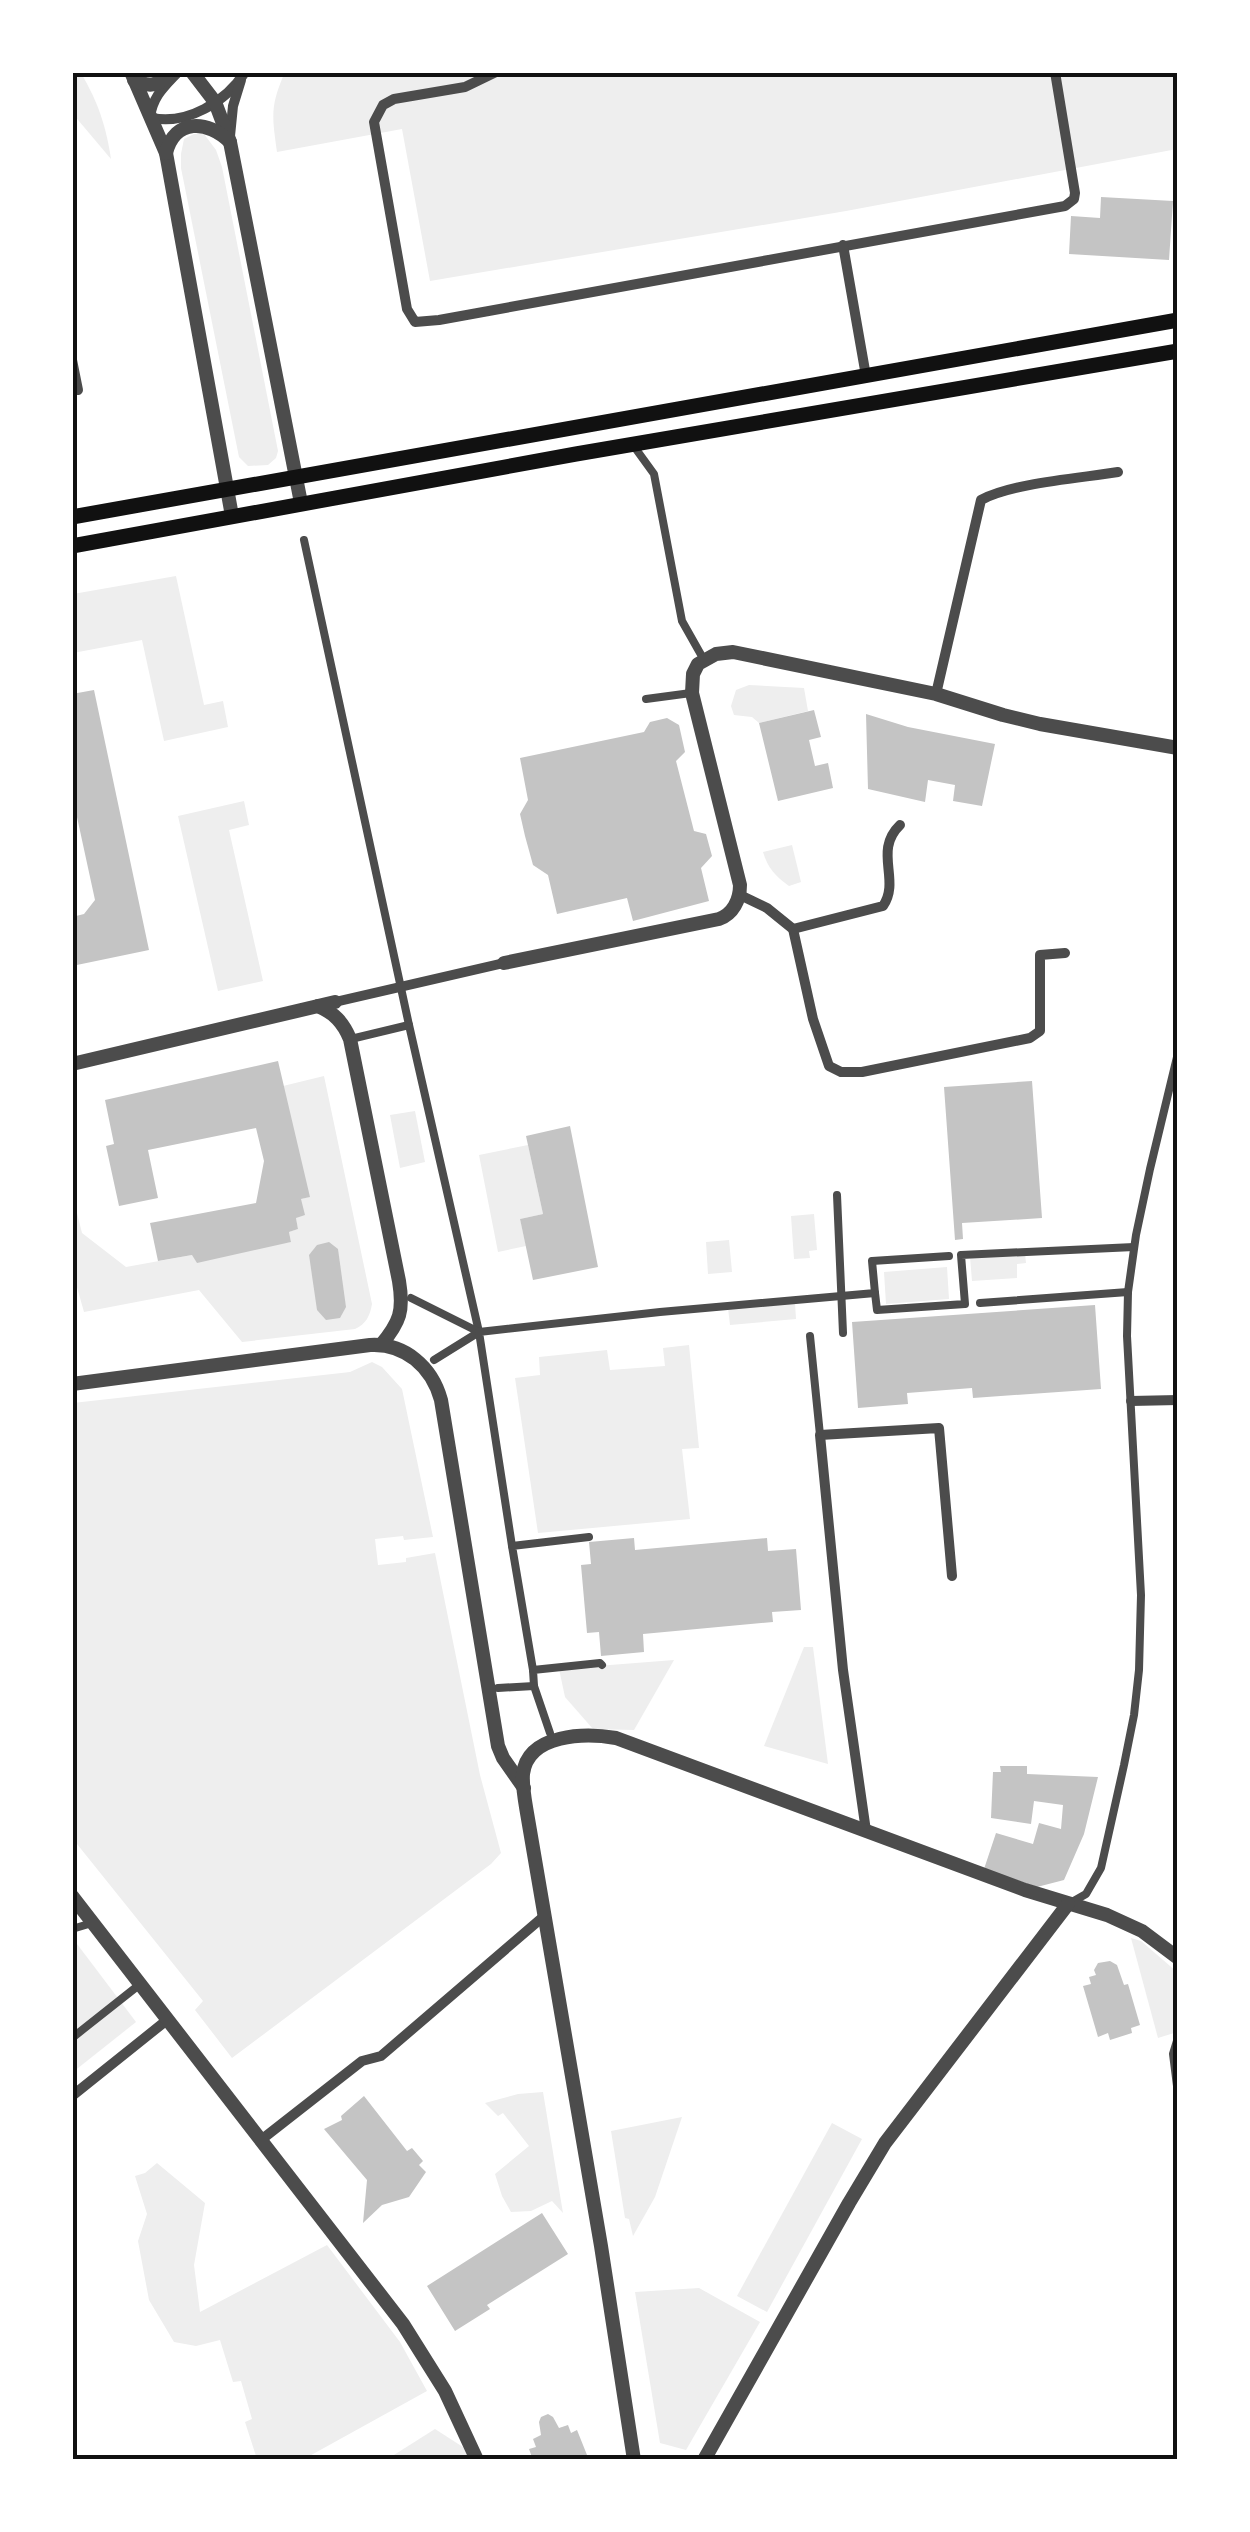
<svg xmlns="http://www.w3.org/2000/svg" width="1250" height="2532" font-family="'Open Sans',sans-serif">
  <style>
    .green { fill: #eee }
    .building { fill: #c4c4c4 }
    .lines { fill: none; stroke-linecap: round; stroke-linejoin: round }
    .pedestrian { stroke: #4c4c4c; stroke-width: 8 }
    .minor { stroke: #4c4c4c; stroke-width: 10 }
    .tertiary { stroke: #4c4c4c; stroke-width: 14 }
    .secondary { stroke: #111; stroke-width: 15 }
    .neatline { fill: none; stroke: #111; stroke-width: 4 }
  </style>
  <rect width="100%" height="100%" fill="#fff"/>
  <g class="green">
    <path d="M 285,72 L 1178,73 L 1177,149 L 846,211 L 430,281 L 402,129 L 277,152 C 272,116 270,106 285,72 Z"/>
    <path d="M 72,73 L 81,73 C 98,102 106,126 111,159 L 73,114 Z"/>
    <path d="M 194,134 L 204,134 L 216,150 L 222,167 L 278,451 L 276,458 L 268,465 L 248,466 L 239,457 L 181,168 L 181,154 L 184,139 Z"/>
    <path d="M 176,576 L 204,705 L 223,701 L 228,727 L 164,741 L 142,640 L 73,653 L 73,594 Z"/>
    <path d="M 749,685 L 804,688 L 808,711 L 759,723 L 752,717 L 734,715 L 731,706 L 736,690 Z"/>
    <path d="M 244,801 L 249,825 L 229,830 L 263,981 L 218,991 L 178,816 Z"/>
    <path d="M 792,845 L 801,882 L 789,886 C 775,876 768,868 763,852 Z"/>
    <path d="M 324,1076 L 372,1304 C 370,1316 366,1324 355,1329 L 242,1342 L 199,1290 L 84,1312 L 73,1273 L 72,1193 L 82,1233 L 126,1267 L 192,1255 L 291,1242 L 289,1232 L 298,1229 L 296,1218 L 301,1199 L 309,1197 L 283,1086 Z"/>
    <path d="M 415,1111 L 425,1162 L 400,1168 L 390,1115 Z"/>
    <path d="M 528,1145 L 543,1214 L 520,1219 L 526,1246 L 498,1252 L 479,1155 Z"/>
    <path d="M 814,1214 L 817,1250 L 809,1251 L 810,1258 L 794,1259 L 791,1216 Z"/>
    <path d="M 729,1240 L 732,1272 L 708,1274 L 706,1242 Z"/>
    <path d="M 1025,1254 L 1026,1263 L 1017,1264 L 1017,1278 L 972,1281 L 970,1257 Z"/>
    <path d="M 947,1267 L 949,1299 L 886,1304 L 884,1272 Z"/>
    <path d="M 795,1303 L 796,1319 L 730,1325 L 728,1308 Z"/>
    <path d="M 689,1345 L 699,1448 L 682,1449 L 690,1519 L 538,1533 L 515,1378 L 540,1375 L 539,1357 L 607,1350 L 610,1370 L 665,1366 L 663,1348 Z"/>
    <path d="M 372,1362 L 382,1367 L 402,1389 L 433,1537 L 404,1540 L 403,1536 L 375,1539 L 378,1565 L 406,1562 L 406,1558 L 435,1553 L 480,1775 L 501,1853 L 491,1864 L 232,2058 L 195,2010 L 203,2001 L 73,1839 L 73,1403 L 350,1372 Z"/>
    <path d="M 804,1647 L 813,1647 L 828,1764 L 764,1746 Z"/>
    <path d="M 674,1660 L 634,1730 L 593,1729 L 565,1697 L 559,1669 Z"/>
    <path d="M 1131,1938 L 1141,1941 L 1177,1972 L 1177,2023 L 1174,2033 L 1158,2038 Z"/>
    <path d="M 74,1940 L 136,2022 L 73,2072 L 72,1941 Z"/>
    <path d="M 543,2092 L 563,2213 L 552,2201 L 531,2211 L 511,2212 L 502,2196 L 495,2174 L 529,2146 L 503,2113 L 498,2116 L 485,2103 L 518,2094 Z"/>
    <path d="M 682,2117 L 655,2197 L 633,2236 L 629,2219 L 625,2218 L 611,2131 Z"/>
    <path d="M 832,2123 L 862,2139 L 767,2312 L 737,2296 Z"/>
    <path d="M 157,2163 L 205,2203 L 194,2265 L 200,2312 L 327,2245 L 400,2342 L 427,2391 L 304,2459 L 257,2459 L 245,2422 L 252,2419 L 241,2381 L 233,2382 L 220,2340 L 196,2346 L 174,2342 L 149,2300 L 138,2241 L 147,2214 L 135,2176 L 145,2173 Z"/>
    <path d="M 699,2288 L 760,2322 L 686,2450 L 660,2443 L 635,2292 Z"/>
    <path d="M 435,2429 L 466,2449 L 471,2460 L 386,2460 Z"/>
  </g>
  <g class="building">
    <path d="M 1101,197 L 1173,201 L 1169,260 L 1069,254 L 1071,216 L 1100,218 Z"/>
    <path d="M 94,690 L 149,950 L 72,966 L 72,917 L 84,914 L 95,900 L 72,794 L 72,694 Z"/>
    <path d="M 814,710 L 821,737 L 809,740 L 815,766 L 828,763 L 833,788 L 778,801 L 759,723 Z"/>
    <path d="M 866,714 L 908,727 L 995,744 L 982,806 L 953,801 L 955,785 L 928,780 L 925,802 L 868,789 Z"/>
    <path d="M 667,718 L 679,725 L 685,752 L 676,761 L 694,831 L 706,834 L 712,856 L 701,868 L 709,901 L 633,921 L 627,898 L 557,914 L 548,875 L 533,865 L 525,836 L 520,814 L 528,800 L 520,758 L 644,732 L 650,722 Z"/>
    <path d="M 278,1061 L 310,1197 L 301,1199 L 305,1215 L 296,1218 L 298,1229 L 289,1232 L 291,1242 L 197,1263 L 192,1255 L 158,1261 L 150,1223 L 256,1203 L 264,1161 L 256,1128 L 148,1150 L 158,1198 L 119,1206 L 106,1146 L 114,1144 L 105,1100 Z"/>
    <path d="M 1032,1081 L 1042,1218 L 962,1223 L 963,1239 L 955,1240 L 944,1087 Z"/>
    <path d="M 570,1126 L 598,1267 L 533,1280 L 520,1219 L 543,1214 L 526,1136 Z"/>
    <path d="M 329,1242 L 338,1249 L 346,1307 L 340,1318 L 326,1320 L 317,1310 L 309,1255 L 317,1245 Z"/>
    <path d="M 1095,1305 L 1101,1389 L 973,1398 L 972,1388 L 907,1393 L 908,1404 L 858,1408 L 852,1322 Z"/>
    <path d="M 634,1538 L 635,1550 L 767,1538 L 768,1551 L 796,1549 L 801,1610 L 772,1612 L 773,1622 L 643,1634 L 644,1652 L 601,1656 L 599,1632 L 587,1633 L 581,1565 L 591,1564 L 589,1542 Z"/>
    <path d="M 1000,1766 L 1027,1766 L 1027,1774 L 1098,1777 L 1084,1834 L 1064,1880 L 1037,1887 L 984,1869 L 996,1833 L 1033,1844 L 1039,1823 L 1061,1829 L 1063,1805 L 1034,1801 L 1031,1824 L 991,1818 L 993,1772 L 1001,1772 Z"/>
    <path d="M 1110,1961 L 1117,1965 L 1124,1985 L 1128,1984 L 1140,2025 L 1131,2028 L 1132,2033 L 1110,2040 L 1108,2033 L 1098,2037 L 1083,1986 L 1091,1984 L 1089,1977 L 1096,1975 L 1094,1970 L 1098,1963 Z"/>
    <path d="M 364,2096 L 407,2151 L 412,2148 L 423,2161 L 419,2165 L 426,2172 L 409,2197 L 382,2205 L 363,2223 L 367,2180 L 324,2129 L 342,2120 L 341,2116 Z"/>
    <path d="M 542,2213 L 568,2254 L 487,2305 L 490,2309 L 455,2331 L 427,2286 Z"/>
    <path d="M 548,2414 L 553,2417 L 559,2428 L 568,2425 L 571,2433 L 577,2430 L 589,2460 L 533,2460 L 529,2449 L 536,2447 L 533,2439 L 541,2435 L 539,2422 L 541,2417 Z"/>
  </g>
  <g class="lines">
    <g class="pedestrian">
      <path d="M 633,445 L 654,474 L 682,621 L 704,660"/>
      <path d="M 304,540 L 409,1025"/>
      <path d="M 646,699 L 691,693"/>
      <path d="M 355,1038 L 409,1025 L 479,1332"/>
      <path d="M 837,1195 L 843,1333"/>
      <path d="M 875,1293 L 877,1310 L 965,1304 L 961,1255 L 1134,1247"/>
      <path d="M 411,1298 L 479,1332 L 434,1360"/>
      <path d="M 980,1303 L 1128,1292"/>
      <path d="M 810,1336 L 820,1435"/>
      <path d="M 512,1546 L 479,1332 L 660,1312 L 875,1293 L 872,1261 L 949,1256"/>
      <path d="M 533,1670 L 512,1546 L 589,1537"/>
      <path d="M 534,1686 L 533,1670 L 600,1663 L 602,1665"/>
      <path d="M 498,1688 L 534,1686 L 550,1733"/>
      <path d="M 1072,1902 L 1086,1894 L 1101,1868 L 1124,1765 L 1134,1715 L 1139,1670 L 1141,1595 L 1127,1336 L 1128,1292 L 1136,1235 L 1150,1169 L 1178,1053"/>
      <path d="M 72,1929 L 92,1923"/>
      <path d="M 72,2038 L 139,1985"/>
    </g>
    <g class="minor">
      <path d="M 178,72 C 164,87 153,96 150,117 L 152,118 C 187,125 226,102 245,72"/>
      <path d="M 496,72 L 465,87 L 394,99 L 383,105 L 374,122 L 407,309 L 415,322 L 439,320 L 1065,206 L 1074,199 L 1075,193 L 1055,72"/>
      <path d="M 230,136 L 233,106 L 241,80"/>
      <path d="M 843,245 L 866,376"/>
      <path d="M 72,360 L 78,390 L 72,390"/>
      <path d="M 936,694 L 981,500 C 1012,483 1082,478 1118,472"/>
      <path d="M 740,895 L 767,908 L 793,929 L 813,1019 L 829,1066 L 841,1072 L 862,1072 L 1030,1038 L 1040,1031 L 1040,955 L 1065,953"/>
      <path d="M 793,929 L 883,906 C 901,880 873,851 900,825"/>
      <path d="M 335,1002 L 504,963"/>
      <path d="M 1131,1401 L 1178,1400"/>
      <path d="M 866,1831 L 843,1670 L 820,1435 L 939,1428 L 952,1576"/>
      <path d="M 1178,2041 L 1174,2054 L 1178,2086"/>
      <path d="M 72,2096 L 167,2020"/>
      <path d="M 261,2140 L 362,2061 L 381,2056 L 543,1917"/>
    </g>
    <g class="tertiary">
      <path d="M 131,72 L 166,153 L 232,516"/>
      <path d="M 192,72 L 215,102 L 230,142 L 301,503"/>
      <path d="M 134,80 C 148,87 160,87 168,72"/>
      <path d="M 166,153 C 175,118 208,120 230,142"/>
      <path d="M 504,963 L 719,919 C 733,914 740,900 740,885 L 692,693 L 693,674 L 698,664 L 716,654 L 733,652 L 936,694 L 1003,715 L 1040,724 L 1178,748"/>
      <path d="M 318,1006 C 334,1013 343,1022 350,1039 L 399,1281 C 404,1311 400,1322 381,1345"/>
      <path d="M 72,1064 L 335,1002"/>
      <path d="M 72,1384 L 370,1345 C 405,1343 432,1367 441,1400 L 498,1746 L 503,1758 L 524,1788"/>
      <path d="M 72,1896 L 403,2324 L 445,2391 L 477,2460"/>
      <path d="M 634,2460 L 601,2246 L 527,1813 C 525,1801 522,1786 523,1774 C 528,1733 586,1733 616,1738 L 1025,1890 L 1107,1915 L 1142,1931 L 1178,1958"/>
      <path d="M 704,2460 L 849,2203 L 885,2143 L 1068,1904"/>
    </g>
    <g class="secondary">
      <path d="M 72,517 L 1178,320"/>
      <path d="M 72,546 L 576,454 L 1178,351"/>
    </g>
  </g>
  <rect width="1250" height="2532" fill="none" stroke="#ffffff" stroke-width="150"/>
  <rect x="75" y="75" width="1100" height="2382" class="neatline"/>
</svg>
